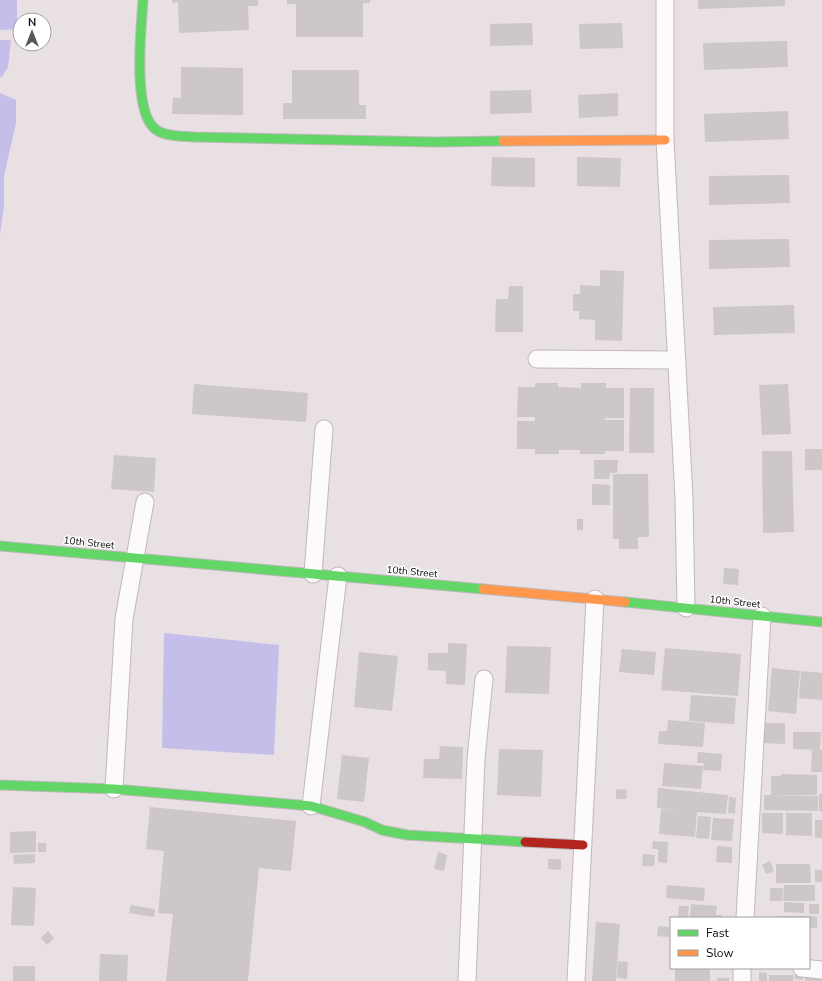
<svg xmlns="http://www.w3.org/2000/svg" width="822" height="981" font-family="'Nunito Sans',sans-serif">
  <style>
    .water { fill: #c6beea }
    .building { fill: #cdc7c8 }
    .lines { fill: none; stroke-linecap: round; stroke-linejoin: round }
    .street-casing { stroke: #bfb9bb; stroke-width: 19 }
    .fast-casing { stroke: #bfb9bb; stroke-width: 11 }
    .slow-casing { stroke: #bfb9bb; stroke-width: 11 }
    .jam-casing { stroke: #bfb9bb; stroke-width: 11 }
    .street { stroke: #fcfafb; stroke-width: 17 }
    .fast { stroke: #63d668; stroke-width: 9 }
    .slow { stroke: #ff974d; stroke-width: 9 }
    .jam { stroke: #b3261e; stroke-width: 9 }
    .labels { text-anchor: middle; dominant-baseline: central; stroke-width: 3; stroke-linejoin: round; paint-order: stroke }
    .street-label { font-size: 10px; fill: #100b0d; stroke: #fff }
  </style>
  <rect width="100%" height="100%" fill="#e8e0e3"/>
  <g class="water">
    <path d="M 0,0 L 17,0 L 17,29 L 0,30 Z"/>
    <path d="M 0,40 L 11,40 L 8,67 L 2,77 L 0,77 Z"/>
    <path d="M 0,93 L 16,100 L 16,123 L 4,176 L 4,204 L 0,236 Z"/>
    <path d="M 164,633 L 279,645 L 274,755 L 162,748 Z"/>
  </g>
  <g class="building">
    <path d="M 172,0 L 258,0 L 258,6 L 248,6 L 249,30 L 179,33 L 178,2 L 172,3 Z"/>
    <path d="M 287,0 L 370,0 L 370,3 L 363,3 L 363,37 L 296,37 L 296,4 L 287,4 Z"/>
    <path d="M 698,0 L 785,0 L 785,6 L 698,9 Z"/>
    <path d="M 532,23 L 533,45 L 490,46 L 490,24 Z"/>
    <path d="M 622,23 L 623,48 L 580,49 L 579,24 Z"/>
    <path d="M 787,41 L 788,67 L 704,70 L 703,43 Z"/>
    <path d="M 181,67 L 243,68 L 243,115 L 172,114 L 173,98 L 181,98 Z"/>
    <path d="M 292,70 L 359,70 L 359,105 L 366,105 L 366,119 L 283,119 L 283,103 L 292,103 Z"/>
    <path d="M 531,90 L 532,113 L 490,114 L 490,91 Z"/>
    <path d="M 618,93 L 618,116 L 579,118 L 578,95 Z"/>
    <path d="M 788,111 L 789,139 L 705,142 L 704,114 Z"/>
    <path d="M 492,157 L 535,158 L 535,187 L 491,186 Z"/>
    <path d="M 577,157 L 621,158 L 620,187 L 577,186 Z"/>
    <path d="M 789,175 L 790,203 L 709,205 L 709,176 Z"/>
    <path d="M 789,239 L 790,267 L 709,269 L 709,240 Z"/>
    <path d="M 600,270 L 624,271 L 622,341 L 595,340 L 595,320 L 579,319 L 579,311 L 573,311 L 573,294 L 580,294 L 580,285 L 600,286 Z"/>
    <path d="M 509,286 L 523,286 L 523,332 L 495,332 L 496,299 L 508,299 Z"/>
    <path d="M 794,305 L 795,333 L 714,335 L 713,307 Z"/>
    <path d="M 535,383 L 558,383 L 558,387 L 581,388 L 581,383 L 606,383 L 606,388 L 624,388 L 624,418 L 605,418 L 605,420 L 624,420 L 624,451 L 605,451 L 605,454 L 580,454 L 580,450 L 559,450 L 559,454 L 535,454 L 535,449 L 517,449 L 517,421 L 535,421 L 535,417 L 517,417 L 518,387 L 535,387 Z"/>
    <path d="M 194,384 L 308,393 L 306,422 L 192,414 Z"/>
    <path d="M 788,384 L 791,434 L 762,435 L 759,385 Z"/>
    <path d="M 630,388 L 654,388 L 654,453 L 629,453 Z"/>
    <rect x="805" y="449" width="17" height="21"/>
    <path d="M 762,451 L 792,451 L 794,532 L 763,533 Z"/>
    <path d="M 114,455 L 156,458 L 154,492 L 111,489 Z"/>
    <path d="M 594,460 L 618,460 L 617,473 L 610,473 L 609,479 L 594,479 Z"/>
    <path d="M 613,474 L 648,474 L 649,537 L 638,537 L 638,549 L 619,549 L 619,539 L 613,539 Z"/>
    <path d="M 592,484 L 610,485 L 610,505 L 592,505 Z"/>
    <rect x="577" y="519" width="6" height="11"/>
    <path d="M 724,568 L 739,569 L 738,585 L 723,584 Z"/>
    <path d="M 448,643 L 467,644 L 465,685 L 446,684 L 446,671 L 428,670 L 428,653 L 448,653 Z"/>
    <path d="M 507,646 L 551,647 L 549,694 L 505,693 Z"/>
    <path d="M 665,648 L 741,654 L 738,696 L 661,690 Z"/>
    <path d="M 622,649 L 656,652 L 654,675 L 619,672 Z"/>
    <path d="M 359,652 L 398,656 L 392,711 L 354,707 Z"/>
    <path d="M 772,668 L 800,671 L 796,714 L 768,711 Z"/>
    <path d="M 801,671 L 822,673 L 822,700 L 799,698 Z"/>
    <path d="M 691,695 L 736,698 L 734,724 L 689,721 Z"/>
    <path d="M 668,720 L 705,723 L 703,747 L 658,744 L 659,731 L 667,731 Z"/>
    <path d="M 762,723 L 785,723 L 785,744 L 762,743 Z"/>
    <path d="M 793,732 L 821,732 L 820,750 L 793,749 Z"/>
    <path d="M 440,746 L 463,747 L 462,779 L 423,778 L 424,759 L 439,759 Z"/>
    <path d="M 499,749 L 543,750 L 541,797 L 497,795 Z"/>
    <path d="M 812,750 L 822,750 L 822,772 L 811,772 Z"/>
    <path d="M 698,752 L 722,754 L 721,771 L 703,770 L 704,763 L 697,763 Z"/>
    <path d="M 342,755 L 369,758 L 364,802 L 337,799 Z"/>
    <path d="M 664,763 L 703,766 L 701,789 L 662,786 Z"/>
    <path d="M 781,774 L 817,775 L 817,795 L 771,795 L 771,776 L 781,776 Z"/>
    <path d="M 658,788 L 728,795 L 726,814 L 697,812 L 695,837 L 659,834 L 661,809 L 684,811 L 657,808 Z"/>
    <path d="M 616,789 L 627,790 L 626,799 L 616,799 Z"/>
    <rect x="819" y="794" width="3" height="17"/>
    <path d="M 764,795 L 818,796 L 818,811 L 764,810 Z"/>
    <path d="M 729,797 L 736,798 L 735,814 L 728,813 Z"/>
    <path d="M 150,807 L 296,821 L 291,871 L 259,868 L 248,981 L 166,981 L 173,914 L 158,913 L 164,851 L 146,849 Z"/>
    <path d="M 762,813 L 783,813 L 783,834 L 762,833 Z"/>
    <path d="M 786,813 L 812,813 L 812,836 L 786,835 Z"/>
    <path d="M 698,816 L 711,817 L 709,839 L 696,838 Z"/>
    <path d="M 713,818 L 734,819 L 732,841 L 711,840 Z"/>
    <rect x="815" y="820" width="7" height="18"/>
    <path d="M 36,831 L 36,852 L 10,853 L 10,832 Z"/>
    <path d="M 653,841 L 668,842 L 667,863 L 658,862 L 658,849 L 652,849 Z"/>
    <rect x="38" y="843" width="8" height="9"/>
    <path d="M 717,846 L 732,847 L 732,863 L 716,862 Z"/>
    <path d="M 438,852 L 447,855 L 444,871 L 434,869 Z"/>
    <path d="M 35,854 L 35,863 L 14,864 L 13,855 Z"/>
    <path d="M 643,854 L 655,855 L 654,866 L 642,866 Z"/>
    <path d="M 548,859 L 561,859 L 561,870 L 548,869 Z"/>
    <path d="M 770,861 L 774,871 L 766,874 L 762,865 Z"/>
    <path d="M 776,864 L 810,864 L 811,883 L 776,883 Z"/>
    <rect x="815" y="870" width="7" height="12"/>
    <path d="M 667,885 L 705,888 L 704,901 L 666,898 Z"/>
    <path d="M 784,885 L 815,885 L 815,901 L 783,901 Z"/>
    <path d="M 13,887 L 36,888 L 34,926 L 11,925 Z"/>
    <path d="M 770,888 L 783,888 L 782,901 L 770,901 Z"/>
    <path d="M 784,902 L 804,903 L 804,913 L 784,912 Z"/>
    <path d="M 691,904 L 717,906 L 716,915 L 721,915 L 721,918 L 690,918 Z"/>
    <rect x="809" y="904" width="10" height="10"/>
    <path d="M 131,905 L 155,909 L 154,917 L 129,913 Z"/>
    <path d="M 679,906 L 689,906 L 688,918 L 678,918 Z"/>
    <rect x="776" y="916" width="31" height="2"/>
    <path d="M 810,916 L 817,917 L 817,928 L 810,928 Z"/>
    <path d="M 596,922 L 620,924 L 616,981 L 592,981 Z"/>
    <path d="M 658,926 L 669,927 L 669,937 L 657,936 Z"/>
    <path d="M 48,931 L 54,938 L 47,945 L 41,938 Z"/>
    <path d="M 100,954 L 128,955 L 127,981 L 99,981 Z"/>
    <path d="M 618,961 L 628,962 L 627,979 L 617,978 Z"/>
    <rect x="13" y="966" width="22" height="15"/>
    <rect x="675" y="968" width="35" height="13"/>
    <path d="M 759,972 L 767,973 L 767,981 L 759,981 Z"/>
    <path d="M 795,974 L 803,974 L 803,980 L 795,979 Z"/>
    <path d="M 769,975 L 794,975 L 793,981 L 769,981 Z"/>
    <path d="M 805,975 L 822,976 L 822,981 L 805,981 Z"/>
    <rect x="717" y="978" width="12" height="3"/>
  </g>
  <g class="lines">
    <g class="street-casing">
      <g id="street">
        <path d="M 665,0 L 665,140 L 684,498 L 686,608"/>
        <path d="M 537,359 L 676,360"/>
        <path d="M 313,574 L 324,429"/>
        <path d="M 114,789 L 124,619 L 145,502"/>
        <path d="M 311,806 L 338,576"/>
        <path d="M 745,918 L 762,616"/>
        <path d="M 802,968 L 822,970"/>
        <path d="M 467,981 L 476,759 L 484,679"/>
        <path d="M 576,981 L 595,599"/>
        <path d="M 742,981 L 742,968"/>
      </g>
    </g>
    <g class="fast-casing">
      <g id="fast">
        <path d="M 143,0 C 141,29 133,106 153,127 C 162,137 182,136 194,137 L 434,142 L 503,141"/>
        <path d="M 0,546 L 483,589"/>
        <path d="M 625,602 L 822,622"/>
        <path d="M 0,785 L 114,789 L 311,806 L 365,822 L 382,830 L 407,835 L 525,842"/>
      </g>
    </g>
    <g class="slow-casing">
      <g id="slow">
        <path d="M 503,141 L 665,140"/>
        <path d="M 483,589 L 625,602"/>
      </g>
    </g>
    <g class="jam-casing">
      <path id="jam" d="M 525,842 L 583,845"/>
    </g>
    <use href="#street" class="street"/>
    <use href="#fast" class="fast"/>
    <use href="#slow" class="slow"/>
    <use href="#jam" class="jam"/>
  </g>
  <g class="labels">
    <g class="street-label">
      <text transform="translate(89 543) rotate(6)">10th Street</text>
      <text transform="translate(412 572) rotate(5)">10th Street</text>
      <text transform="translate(735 602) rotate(6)">10th Street</text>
    </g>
  </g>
  <rect x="670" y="917" width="140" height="52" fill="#ffffff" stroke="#9f9d9e"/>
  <rect x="678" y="930" width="20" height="6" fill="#63d668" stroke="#9f9d9e"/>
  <text x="706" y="937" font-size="12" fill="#100b0d">Fast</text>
  <rect x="678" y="950" width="20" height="6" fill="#ff974d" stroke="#9f9d9e"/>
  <text x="706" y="957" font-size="12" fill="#100b0d">Slow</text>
  <g transform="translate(32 32)"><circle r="19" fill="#ffffff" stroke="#9f9d9e"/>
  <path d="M0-3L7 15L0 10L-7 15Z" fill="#5c5658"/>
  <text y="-6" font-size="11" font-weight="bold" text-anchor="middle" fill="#100b0d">N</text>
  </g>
</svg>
